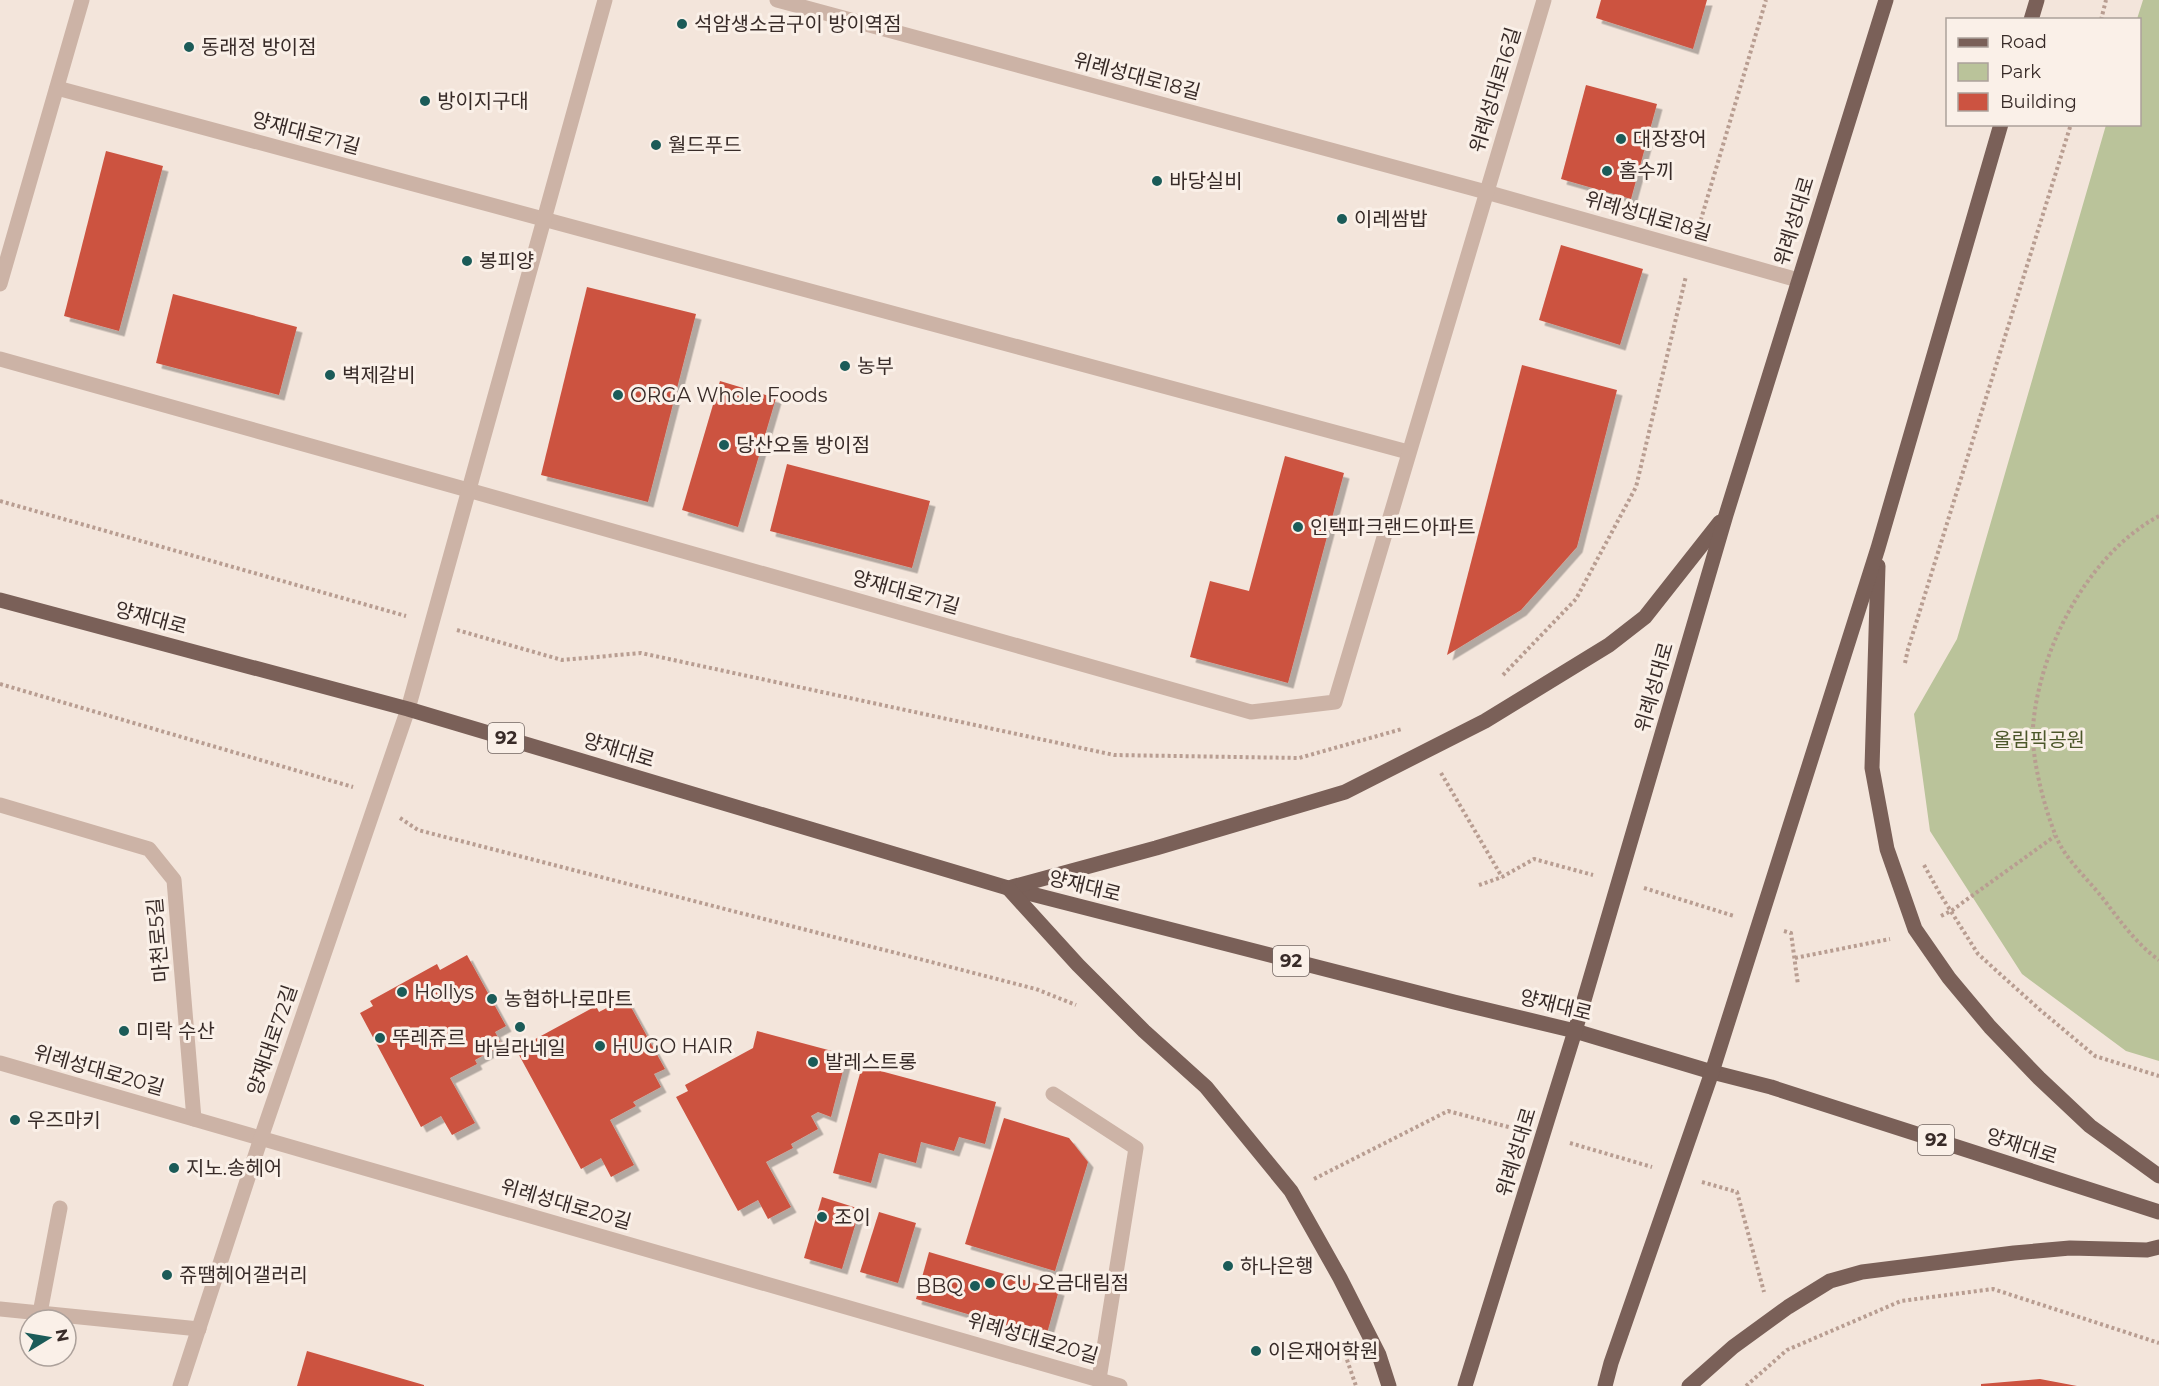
<svg xmlns="http://www.w3.org/2000/svg" width="2159" height="1386" font-family="Montserrat,'Noto Sans KR',sans-serif">
  <style>
    .green { fill: #bac39a }
    .building { fill: #cc5341; filter: url(#shadow) }
    .lines { fill: none; stroke-linecap: round; stroke-linejoin: round }
    .path { stroke: #b89d91; stroke-width: 4; stroke-dasharray: 3 3; stroke-linecap: butt }
    .street { stroke: #ccb3a6; stroke-width: 15 }
    .primary { stroke: #7a6058; stroke-width: 15 }
    .poi-dot { fill: #1b5b58; stroke: #faf0e8; stroke-width: 2 }
    .labels { text-anchor: middle; dominant-baseline: central; stroke-width: 6; stroke-linejoin: round; paint-order: stroke }
    .shield { fill: #faf0e8; stroke: #726662; stroke-width: 1.5 }
    .shield-label { font-size: 18px; font-weight: bold; fill: #382b28 }
    .poi-label { font-size: 20px; fill: #382b28; stroke: #faf0e8; text-anchor: start }
    .street-label { font-size: 20px; fill: #382b28; stroke: #faf0e8 }
    .park-label { font-size: 20px; fill: #4c572a; stroke: #faf0e8 }
  </style>
  <defs>
    <filter id="shadow"><feDropShadow dx="5.5" dy="5.5" stdDeviation="0" flood-color="#0004"/></filter>
  </defs>
  <rect width="100%" height="100%" fill="#f3e5db"/>
  <path class="green" d="M 2143,0 L 2159,0 L 2159,1061 L 2126,1051 L 2022,974 L 1930,831 L 1914,714 L 1957,639 L 2106,125 L 2140,124 L 2140,20 L 2137,19 Z"/>
  <g class="building">
    <path d="M 1601,0 L 1707,0 L 1693,49 L 1596,18 Z"/>
    <path d="M 1586,85 L 1657,104 L 1631,199 L 1561,179 Z"/>
    <path d="M 106,151 L 163,166 L 119,331 L 64,316 Z"/>
    <path d="M 1561,245 L 1643,269 L 1620,345 L 1539,320 Z"/>
    <path d="M 587,287 L 696,314 L 648,502 L 541,475 Z"/>
    <path d="M 173,294 L 297,327 L 279,395 L 156,363 Z"/>
    <path d="M 1522,365 L 1617,390 L 1577,547 L 1521,610 L 1447,655 Z"/>
    <path d="M 720,381 L 776,398 L 738,527 L 682,510 Z"/>
    <path d="M 1285,456 L 1344,473 L 1288,683 L 1190,657 L 1210,581 L 1249,591 Z"/>
    <path d="M 787,464 L 930,501 L 912,568 L 770,531 Z"/>
    <path d="M 467,955 L 506,1026 L 495,1032 L 502,1045 L 475,1060 L 477,1064 L 450,1078 L 475,1123 L 452,1135 L 441,1116 L 421,1127 L 360,1013 L 373,1006 L 370,1001 L 437,964 L 440,970 Z"/>
    <path d="M 626,998 L 665,1069 L 654,1074 L 661,1087 L 633,1102 L 636,1106 L 610,1120 L 634,1165 L 611,1177 L 601,1158 L 581,1169 L 519,1055 L 531,1049 L 528,1043 L 596,1006 L 599,1012 Z"/>
    <path d="M 757,1031 L 847,1055 L 831,1117 L 818,1112 L 811,1116 L 818,1129 L 791,1144 L 793,1148 L 766,1162 L 791,1207 L 768,1219 L 758,1200 L 738,1211 L 676,1097 L 688,1091 L 685,1085 L 753,1048 Z"/>
    <path d="M 862,1066 L 996,1102 L 985,1144 L 959,1137 L 954,1151 L 921,1142 L 916,1163 L 879,1153 L 871,1183 L 833,1173 Z"/>
    <path d="M 1004,1118 L 1069,1138 L 1088,1162 L 1055,1271 L 965,1244 Z"/>
    <path d="M 822,1197 L 860,1209 L 842,1269 L 804,1258 Z"/>
    <path d="M 879,1212 L 916,1223 L 898,1283 L 860,1272 Z"/>
    <path d="M 929,1252 L 1059,1290 L 1046,1337 L 916,1299 Z"/>
    <path d="M 307,1351 L 424,1385 L 424,1386 L 297,1386 Z"/>
    <path d="M 2040,1379 L 2077,1386 L 1981,1386 L 1981,1384 Z"/>
  </g>
  <g class="lines">
    <g class="path">
      <path d="M 2101,20 L 2106,0"/>
      <path d="M 1699,226 L 1766,0"/>
      <path d="M 0,501 L 406,616"/>
      <path d="M 2159,516 C 2088,554 2039,649 2033,727 C 2031,757 2044,806 2055,834 C 2064,858 2085,876 2101,896 C 2119,919 2135,943 2159,960"/>
      <path d="M 457,630 L 562,660 L 641,653 L 1114,755 L 1299,758 L 1402,729"/>
      <path d="M 1905,663 L 1908,649 L 2071,124"/>
      <path d="M 1503,675 L 1576,599 L 1636,487 L 1686,276"/>
      <path d="M 0,684 L 353,787"/>
      <path d="M 1441,773 L 1502,877"/>
      <path d="M 400,818 L 418,830 L 1036,989 L 1076,1005"/>
      <path d="M 1924,865 L 1940,894 L 1978,954 L 2039,1009 L 2095,1056 L 2159,1076"/>
      <path d="M 1479,885 L 1502,877 L 1534,859 L 1593,875"/>
      <path d="M 1644,888 L 1734,916"/>
      <path d="M 1941,916 L 1951,911 L 2055,836"/>
      <path d="M 1784,931 L 1791,933 L 1798,985"/>
      <path d="M 1795,958 L 1890,939"/>
      <path d="M 1570,1143 L 1652,1167"/>
      <path d="M 1314,1179 L 1448,1111 L 1516,1129"/>
      <path d="M 1702,1182 L 1737,1192 L 1764,1292"/>
      <path d="M 1345,1354 L 1356,1386"/>
      <path d="M 1746,1386 L 1787,1350 L 1901,1301 L 1993,1289 L 2159,1343"/>
    </g>
    <g class="street">
      <path d="M 777,0 L 1486,192 L 1798,280"/>
      <path d="M 57,88 L 1408,452"/>
      <path d="M 0,284 L 82,0"/>
      <path d="M 0,359 L 468,490 L 1251,712 L 1335,702 L 1544,0"/>
      <path d="M 0,805 L 149,849 L 174,880 L 194,1119"/>
      <path d="M 0,1063 L 1120,1386"/>
      <path d="M 1053,1094 L 1136,1148 L 1099,1379"/>
      <path d="M 0,1309 L 199,1329"/>
      <path d="M 40,1313 L 60,1208"/>
      <path d="M 180,1386 L 261,1138 L 408,709 L 605,0"/>
    </g>
    <g class="primary">
      <path d="M 2031,20 L 2037,0"/>
      <path d="M 1878,566 L 1872,768 L 1887,849 L 1915,929 L 1949,978 L 1990,1027 L 2039,1078 L 2090,1126 L 2159,1176"/>
      <path d="M 0,600 L 408,709 L 1008,888 L 1454,1002 L 1575,1031 L 1712,1072 L 1771,1087 L 2159,1212"/>
      <path d="M 1012,887 L 1156,848 L 1345,792 L 1485,721 L 1609,645 L 1645,617 L 1720,522"/>
      <path d="M 1008,888 L 1078,965 L 1144,1031 L 1206,1087 L 1291,1191 L 1340,1278 L 1379,1355 L 1389,1386"/>
      <path d="M 1465,1386 L 1575,1031 L 1726,515 L 1886,0"/>
      <path d="M 1605,1386 L 1611,1363 L 1712,1072 L 1878,548 L 2001,124"/>
      <path d="M 1689,1386 L 1733,1347 L 1788,1307 L 1830,1281 L 1862,1272 L 2014,1253 L 2070,1248 L 2147,1250 L 2159,1247"/>
    </g>
  </g>
  <g class="poi-dot">
    <circle cx="682" cy="24" r="6"/>
    <circle cx="189" cy="47" r="6"/>
    <circle cx="425" cy="101" r="6"/>
    <circle cx="1621" cy="139" r="6"/>
    <circle cx="656" cy="145" r="6"/>
    <circle cx="1607" cy="171" r="6"/>
    <circle cx="1157" cy="181" r="6"/>
    <circle cx="1342" cy="219" r="6"/>
    <circle cx="467" cy="261" r="6"/>
    <circle cx="845" cy="366" r="6"/>
    <circle cx="330" cy="375" r="6"/>
    <circle cx="618" cy="395" r="6"/>
    <circle cx="724" cy="445" r="6"/>
    <circle cx="1298" cy="527" r="6"/>
    <circle cx="402" cy="992" r="6"/>
    <circle cx="492" cy="999" r="6"/>
    <circle cx="520" cy="1027" r="6"/>
    <circle cx="124" cy="1031" r="6"/>
    <circle cx="380" cy="1038" r="6"/>
    <circle cx="600" cy="1046" r="6"/>
    <circle cx="813" cy="1062" r="6"/>
    <circle cx="15" cy="1120" r="6"/>
    <circle cx="174" cy="1168" r="6"/>
    <circle cx="822" cy="1217" r="6"/>
    <circle cx="1228" cy="1266" r="6"/>
    <circle cx="167" cy="1275" r="6"/>
    <circle cx="990" cy="1283" r="6"/>
    <circle cx="975" cy="1286" r="6"/>
    <circle cx="1256" cy="1351" r="6"/>
  </g>
  <g class="labels">
    <g class="shield">
      <rect x="488" y="723" width="36" height="30" rx="4.5"/>
      <rect x="1273" y="946" width="36" height="30" rx="4.5"/>
      <rect x="1918" y="1125" width="36" height="30" rx="4.5"/>
    </g>
    <g class="shield-label">
      <text x="506" y="738">92</text>
      <text x="1291" y="961">92</text>
      <text x="1936" y="1140">92</text>
    </g>
    <g class="poi-label">
      <text x="694" y="24">석암생소금구이 방이역점</text>
      <text x="201" y="47">동래정 방이점</text>
      <text x="437" y="101">방이지구대</text>
      <text x="1633" y="139">대장장어</text>
      <text x="668" y="145">월드푸드</text>
      <text x="1619" y="171">홈수끼</text>
      <text x="1169" y="181">바당실비</text>
      <text x="1354" y="219">이레쌈밥</text>
      <text x="479" y="261">봉피양</text>
      <text x="857" y="366">농부</text>
      <text x="342" y="375">벽제갈비</text>
      <text x="630" y="395">ORGA Whole Foods</text>
      <text x="736" y="445">당산오돌 방이점</text>
      <text x="1310" y="527">인택파크랜드아파트</text>
      <text x="414" y="992">Hollys</text>
      <text x="504" y="999">농협하나로마트</text>
      <text x="136" y="1031">미락 수산</text>
      <text x="392" y="1038">뚜레쥬르</text>
      <text x="612" y="1046">HUGO HAIR</text>
      <text x="520" y="1048" text-anchor="middle">바닐라네일</text>
      <text x="825" y="1062">발레스트롱</text>
      <text x="27" y="1120">우즈마키</text>
      <text x="186" y="1168">지노.송헤어</text>
      <text x="834" y="1217">조이</text>
      <text x="1240" y="1266">하나은행</text>
      <text x="179" y="1275">쥬땜헤어갤러리</text>
      <text x="1002" y="1283">CU 오금대림점</text>
      <text x="963" y="1286" text-anchor="end">BBQ</text>
      <text x="1268" y="1351">이은재어학원</text>
    </g>
    <g class="street-label">
      <text transform="translate(1137 76) rotate(15)">위례성대로18길</text>
      <text transform="translate(1495 90) rotate(-73)">위례성대로16길</text>
      <text transform="translate(306 133) rotate(15)">양재대로71길</text>
      <text transform="translate(1648 216) rotate(16)">위례성대로18길</text>
      <text transform="translate(1794 221) rotate(-73)">위례성대로</text>
      <text transform="translate(906 592) rotate(16)">양재대로71길</text>
      <text transform="translate(151 618) rotate(15)">양재대로</text>
      <text transform="translate(1654 687) rotate(-74)">위례성대로</text>
      <text transform="translate(619 750) rotate(17)">양재대로</text>
      <text transform="translate(1085 886) rotate(14)">양재대로</text>
      <text transform="translate(158 940) rotate(-95)">마천로5길</text>
      <text transform="translate(1556 1005) rotate(14)">양재대로</text>
      <text transform="translate(272 1040) rotate(-71)">양재대로72길</text>
      <text transform="translate(99 1070) rotate(16)">위례성대로20길</text>
      <text transform="translate(2022 1146) rotate(18)">양재대로</text>
      <text transform="translate(1516 1152) rotate(-73)">위례성대로</text>
      <text transform="translate(566 1204) rotate(16)">위례성대로20길</text>
      <text transform="translate(1033 1338) rotate(16)">위례성대로20길</text>
    </g>
    <g class="park-label">
      <text x="2039" y="740">올림픽공원</text>
    </g>
  </g>
  <rect x="1946" y="18" width="195" height="108" fill="#faf0e8" stroke="#aca19b" stroke-width="1.5"/>
  <rect x="1958" y="38" width="30" height="9" fill="#7a6058" stroke="#aca19b" stroke-width="1.5"/>
  <text x="2000" y="48" font-size="18" fill="#382b28">Road</text>
  <rect x="1958" y="63" width="30" height="18" fill="#bac39a" stroke="#aca19b" stroke-width="1.5"/>
  <text x="2000" y="78" font-size="18" fill="#382b28">Park</text>
  <rect x="1958" y="93" width="30" height="18" fill="#cc5341" stroke="#aca19b" stroke-width="1.5"/>
  <text x="2000" y="108" font-size="18" fill="#382b28">Building</text>
  <g transform="translate(48 1338) rotate(79)"><circle r="28" fill="#faf0e8" stroke="#aca19b" stroke-width="1.5"/>
  <path d="M0-4.5L10 22L0 15L-10 22Z" fill="#1b5b58"/>
  <text y="-9" font-size="16" font-weight="bold" text-anchor="middle" fill="#382b28">N</text>
  </g>
</svg>
